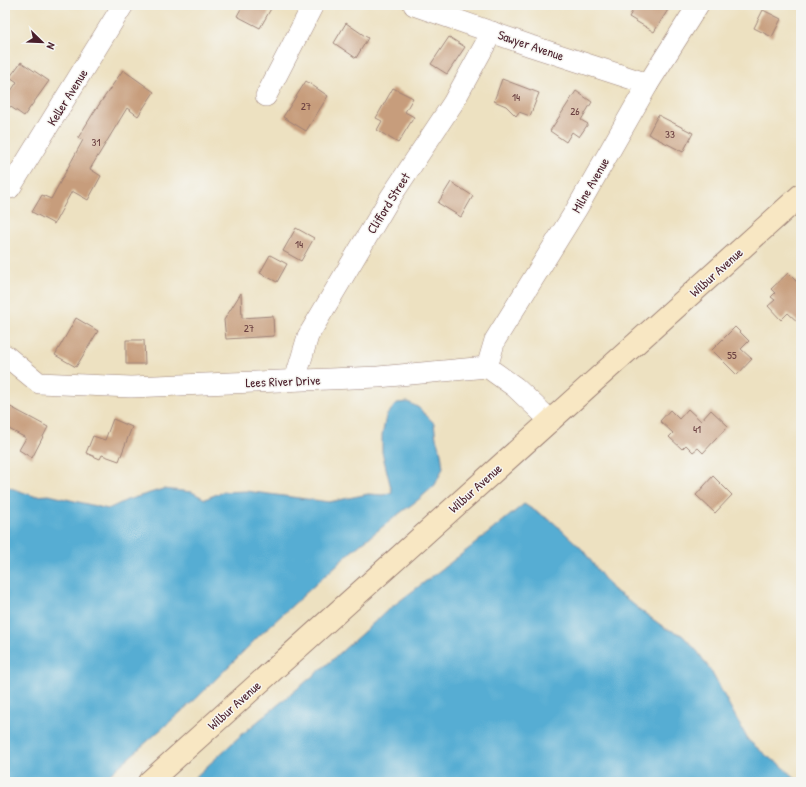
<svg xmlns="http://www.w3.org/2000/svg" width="806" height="787" font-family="'Patrick Hand',sans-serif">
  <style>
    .water { fill: #57add3; stroke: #50667f }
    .building { fill: #c79d7c }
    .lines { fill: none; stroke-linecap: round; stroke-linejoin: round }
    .street-casing { stroke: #9c8076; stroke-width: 22 }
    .secondary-casing { stroke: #9c8076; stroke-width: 24 }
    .street { stroke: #fff; stroke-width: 21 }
    .secondary { stroke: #f8e7c3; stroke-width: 22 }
    .labels { text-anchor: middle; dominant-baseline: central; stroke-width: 3; stroke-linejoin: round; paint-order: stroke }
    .number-label { font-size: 11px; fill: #693e3f }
    .street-label { font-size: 13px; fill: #4a1f2b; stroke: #f6f6f2 }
  </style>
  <rect width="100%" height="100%" fill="#f6f6f2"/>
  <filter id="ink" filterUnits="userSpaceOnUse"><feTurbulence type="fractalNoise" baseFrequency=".025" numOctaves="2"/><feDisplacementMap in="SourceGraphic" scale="8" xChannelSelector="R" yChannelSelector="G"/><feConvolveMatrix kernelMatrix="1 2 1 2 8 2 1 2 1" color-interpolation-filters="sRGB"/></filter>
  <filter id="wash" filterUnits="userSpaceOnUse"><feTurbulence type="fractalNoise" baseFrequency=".012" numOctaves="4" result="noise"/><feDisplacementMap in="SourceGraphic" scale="16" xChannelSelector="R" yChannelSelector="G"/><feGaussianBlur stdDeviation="0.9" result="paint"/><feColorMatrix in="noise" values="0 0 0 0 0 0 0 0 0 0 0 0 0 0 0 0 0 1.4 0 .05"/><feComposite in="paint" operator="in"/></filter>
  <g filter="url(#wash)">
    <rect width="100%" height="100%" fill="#ede1c1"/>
    <g class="water">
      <path d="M 408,402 L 419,408 L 434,423 L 436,438 L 441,453 L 443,468 L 435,485 L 418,500 L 400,513 L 352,551 L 260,635 L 198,697 L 101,782 L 5,782 L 5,486 L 34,496 L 49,495 L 108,509 L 127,500 L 163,489 L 192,492 L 205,499 L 222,492 L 246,491 L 329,502 L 368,494 L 383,495 L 392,492 L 382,452 L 382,436 L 386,416 L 397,403 Z"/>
      <path d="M 524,504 L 553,522 L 582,549 L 612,589 L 627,599 L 640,610 L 665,628 L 682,635 L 698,652 L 711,671 L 748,740 L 768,757 L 780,764 L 799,782 L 190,782 L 240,736 L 331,661 L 389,609 L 471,547 Z"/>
    </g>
    <g id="blocks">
      <g class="building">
        <path d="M 243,5 L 273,5 L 260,28 L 237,16 Z"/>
        <path d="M 636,5 L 671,5 L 654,32 L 629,17 Z"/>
        <path d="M 763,10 L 781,19 L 772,37 L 754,28 Z"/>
        <path d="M 346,23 L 368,38 L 356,58 L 334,43 Z"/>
        <path d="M 449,37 L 465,47 L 447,74 L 431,64 Z"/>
        <path d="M 21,62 L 49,81 L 24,116 L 5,103 L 5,100 L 17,82 L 10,77 Z"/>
        <path d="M 123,70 L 154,92 L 138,116 L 127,108 L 90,169 L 101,176 L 88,200 L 72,191 L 54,224 L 32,212 L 42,195 L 51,199 L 83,140 L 78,138 L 94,112 Z"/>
        <path d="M 502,79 L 539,93 L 530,116 L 519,112 L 516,116 L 506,106 L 494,101 Z"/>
        <path d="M 306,81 L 328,96 L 306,131 L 283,117 Z"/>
        <path d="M 393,88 L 413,98 L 405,112 L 414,117 L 398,143 L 377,130 L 382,121 L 376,118 Z"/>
        <path d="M 576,91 L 592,102 L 581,120 L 588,124 L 579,137 L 572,132 L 566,142 L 550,131 Z"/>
        <path d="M 658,115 L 693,133 L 683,152 L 648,134 Z"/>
        <path d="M 451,182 L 473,196 L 461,217 L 438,203 Z"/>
        <path d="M 296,228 L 314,238 L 301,261 L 283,251 Z"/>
        <path d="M 270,255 L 287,264 L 277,282 L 260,273 Z"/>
        <path d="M 788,273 L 801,286 L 801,325 L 788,313 L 781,320 L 768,306 L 775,300 L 771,297 L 775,293 L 771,289 Z"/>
        <path d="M 241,293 L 242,318 L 273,316 L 274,336 L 226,339 L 224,320 Z"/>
        <path d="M 76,318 L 98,331 L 76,367 L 55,355 Z"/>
        <path d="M 735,327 L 749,341 L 741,349 L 752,359 L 737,375 L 712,350 Z"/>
        <path d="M 126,340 L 144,340 L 145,364 L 126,364 Z"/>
        <path d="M 5,404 L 48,427 L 32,458 L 19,450 L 26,438 L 5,427 Z"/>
        <path d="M 688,409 L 701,421 L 711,410 L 728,426 L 703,453 L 698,448 L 693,452 L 686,445 L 682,449 L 669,437 L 673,433 L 660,421 L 670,410 L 679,419 Z"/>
        <path d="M 113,419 L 132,427 L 119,461 L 102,455 L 100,459 L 86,453 L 93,436 L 105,440 Z"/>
        <path d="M 713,476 L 732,495 L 715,513 L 696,495 Z"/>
      </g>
    </g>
  </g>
  <g filter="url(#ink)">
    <use href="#blocks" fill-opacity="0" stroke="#9c8076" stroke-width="1"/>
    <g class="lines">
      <g class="street-casing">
        <g id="street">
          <path d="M 414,5 L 531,46 L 648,84"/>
          <path d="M 266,96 L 313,5"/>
          <path d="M 10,188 L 123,5"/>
          <path d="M 5,355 L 39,383 L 131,387 L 378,377 L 487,367 L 515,387 L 551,421"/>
          <path d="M 487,367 L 495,340 L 576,210 L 648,84 L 698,5"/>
          <path d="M 295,380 L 308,336 L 390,198 L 453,103 L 492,32"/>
        </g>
      </g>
      <g class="secondary-casing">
        <path id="secondary" d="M 149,782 L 801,195"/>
      </g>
      <use href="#street" class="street"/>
      <use href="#secondary" class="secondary"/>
    </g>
  </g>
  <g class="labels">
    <g class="number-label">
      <text x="516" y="97">14</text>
      <text x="306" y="106">27</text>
      <text x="575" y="111">26</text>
      <text x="670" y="134">33</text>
      <text x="96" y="142">31</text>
      <text x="299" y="244">14</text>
      <text x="249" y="328">27</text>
      <text x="732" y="355">55</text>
      <text x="697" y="429">41</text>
    </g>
    <g class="street-label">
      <text transform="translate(531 45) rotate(19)">Sawyer Avenue</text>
      <text transform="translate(67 97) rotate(-58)">Keller Avenue</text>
      <text transform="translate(590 185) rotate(-60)">Milne Avenue</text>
      <text transform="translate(388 203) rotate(-58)">Clifford Street</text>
      <text transform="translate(716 272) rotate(-42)">Wilbur Avenue</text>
      <text transform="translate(283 381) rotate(-2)">Lees River Drive</text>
      <text transform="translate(475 488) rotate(-42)">Wilbur Avenue</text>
      <text transform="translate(234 705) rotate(-42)">Wilbur Avenue</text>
    </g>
  </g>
  <rect width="806" height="787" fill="none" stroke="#f6f6f2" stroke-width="20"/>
  <g transform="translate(42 42) rotate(113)" stroke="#f6f6f2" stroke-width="3" paint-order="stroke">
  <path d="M0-3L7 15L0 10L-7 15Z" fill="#4a1f2b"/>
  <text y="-6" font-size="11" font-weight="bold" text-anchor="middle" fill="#4a1f2b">N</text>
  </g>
</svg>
